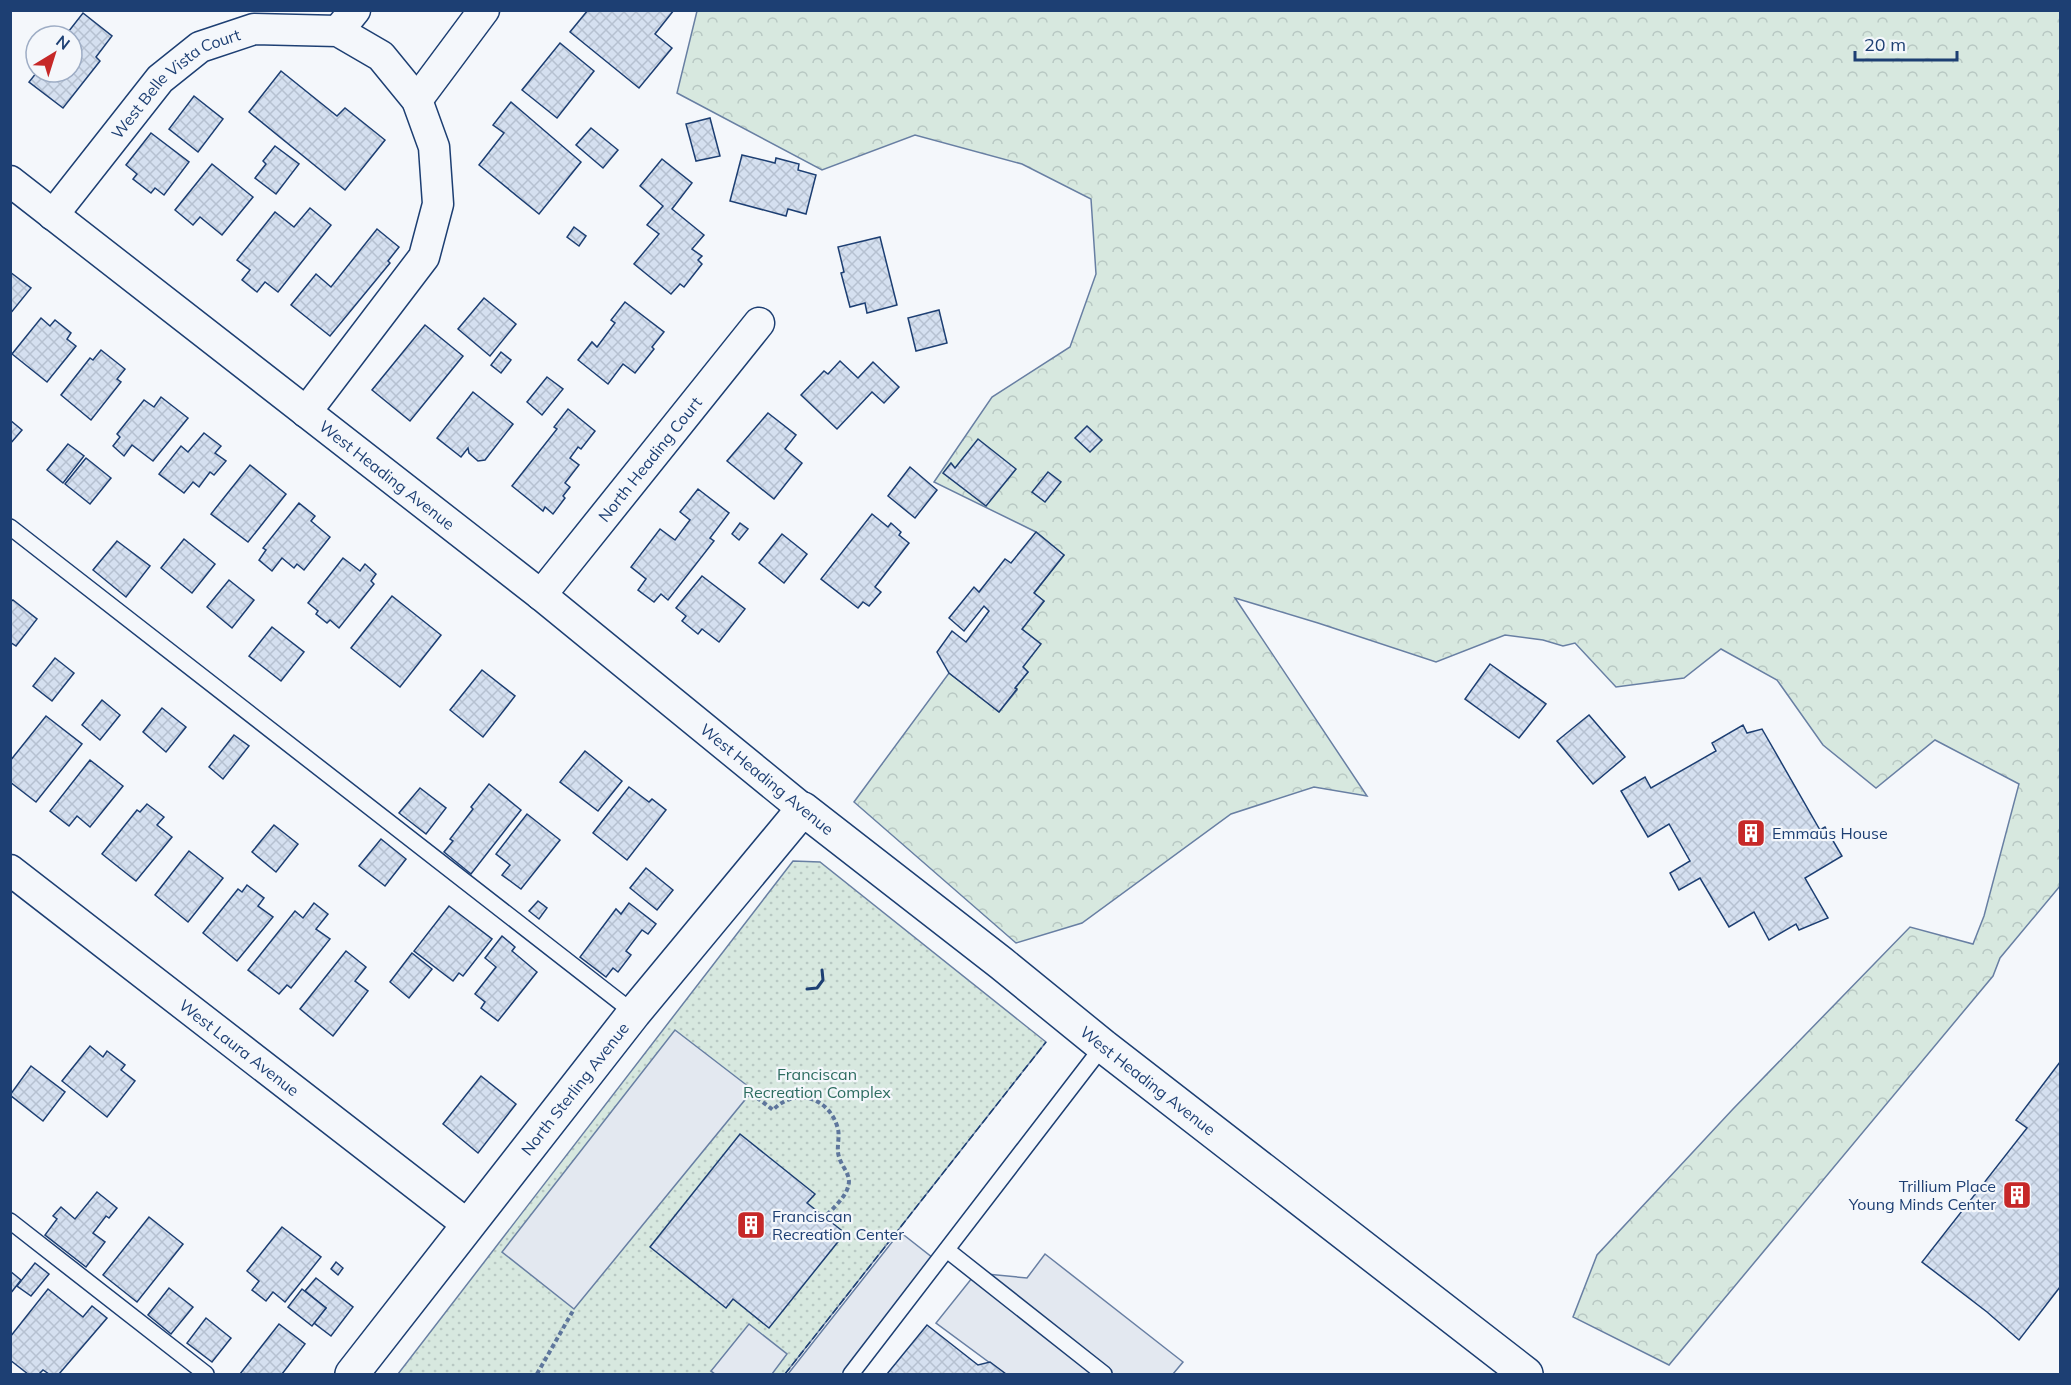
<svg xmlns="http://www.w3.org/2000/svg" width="2071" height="1385" font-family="Mulish,sans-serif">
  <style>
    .grass { fill: url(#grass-dots); stroke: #687fa3; stroke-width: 1.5 }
    .forest { fill: url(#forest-crowns); stroke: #687fa3; stroke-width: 1.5 }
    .parking { fill: #e3e8f0; stroke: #687fa3; stroke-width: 1.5 }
    .building { fill: url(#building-cross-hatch); stroke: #1d3f73; stroke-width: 1.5 }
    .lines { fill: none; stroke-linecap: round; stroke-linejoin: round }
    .lane-casing { stroke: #1d3f73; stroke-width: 18 }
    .street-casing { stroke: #1d3f73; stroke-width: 33 }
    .secondary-casing { stroke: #1d3f73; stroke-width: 36 }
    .path { stroke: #5e769c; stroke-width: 4; stroke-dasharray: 4.5 3; stroke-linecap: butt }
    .lane { stroke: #f4f7fb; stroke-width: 15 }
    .street { stroke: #f4f7fb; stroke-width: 30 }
    .secondary { stroke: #f4f7fb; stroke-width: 33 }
    .fence { stroke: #1d3f73; stroke-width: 1.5; stroke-dasharray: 8 3; stroke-linecap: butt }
    .wall { stroke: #1d3f73; stroke-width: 3 }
    .labels { text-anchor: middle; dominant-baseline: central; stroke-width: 4.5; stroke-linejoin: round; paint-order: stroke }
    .street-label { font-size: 16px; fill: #1d3f73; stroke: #f4f7fb }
    .poi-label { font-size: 16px; fill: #1d3f73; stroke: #f4f7fb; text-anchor: start }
    .park-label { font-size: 16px; fill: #2c6c60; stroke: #f4f7fb }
  </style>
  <defs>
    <pattern id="grass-dots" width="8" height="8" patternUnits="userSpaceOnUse" patternTransform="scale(1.5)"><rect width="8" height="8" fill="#d7e8df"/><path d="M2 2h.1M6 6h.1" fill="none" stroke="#b8c8c3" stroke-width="1.8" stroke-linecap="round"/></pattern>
    <pattern id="forest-crowns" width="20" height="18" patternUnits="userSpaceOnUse" patternTransform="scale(1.5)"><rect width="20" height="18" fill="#d7e8df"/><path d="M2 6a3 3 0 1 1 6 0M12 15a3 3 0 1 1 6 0" fill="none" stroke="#b8c8c3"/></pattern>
    <pattern id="building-cross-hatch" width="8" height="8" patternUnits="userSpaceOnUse" patternTransform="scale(1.5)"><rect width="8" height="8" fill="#d5e0f0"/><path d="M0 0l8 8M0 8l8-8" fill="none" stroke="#b6c1d1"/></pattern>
  </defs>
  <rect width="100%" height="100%" fill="#f4f7fb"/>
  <path class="grass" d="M 793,861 L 820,862 L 1046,1042 L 785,1374 L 398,1374 Z"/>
  <path class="forest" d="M 697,11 L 2060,11 L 2060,886 L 2000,958 L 1993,976 L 1669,1365 L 1573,1317 L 1597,1255 L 1733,1109 L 1910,927 L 1973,944 L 1984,916 L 2019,784 L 1935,740 L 1876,788 L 1823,745 L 1777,680 L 1721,649 L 1684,678 L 1616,687 L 1575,643 L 1563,646 L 1543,640 L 1505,635 L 1436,662 L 1318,623 L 1235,598 L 1367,796 L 1314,787 L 1231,814 L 1082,923 L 1016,943 L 854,802 L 949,673 L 999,712 L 1017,690 L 1015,688 L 1028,672 L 1023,667 L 1022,629 L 1044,601 L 1034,593 L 1064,555 L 1036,532 L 934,482 L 992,397 L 1070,347 L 1096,274 L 1091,199 L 1022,164 L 915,135 L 822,170 L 677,93 Z"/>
  <g class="parking">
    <path d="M 675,1030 L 753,1090 L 574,1309 L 502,1252 Z"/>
    <path d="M 900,1232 L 938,1262 L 851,1374 L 788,1374 Z"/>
    <path d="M 1045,1254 L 1183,1362 L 1173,1374 L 1005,1374 L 936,1323 L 976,1273 L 1027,1278 Z"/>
    <path d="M 749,1324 L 787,1354 L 772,1374 L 715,1374 L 711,1371 Z"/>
  </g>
  <g class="building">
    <path d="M 588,10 L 674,10 L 655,34 L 672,48 L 639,88 L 570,32 Z"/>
    <path d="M 83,13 L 112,36 L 96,57 L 100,61 L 63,108 L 29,82 L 37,72 L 72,72 L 72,36 L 65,36 Z"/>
    <path d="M 560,43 L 594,71 L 557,118 L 522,90 Z"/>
    <path d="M 281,71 L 337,116 L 345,108 L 385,140 L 345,190 L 249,112 Z"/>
    <path d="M 194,96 L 223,119 L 198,152 L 169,129 Z"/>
    <path d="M 511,102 L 581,162 L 539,214 L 479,165 L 504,133 L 493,125 Z"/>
    <path d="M 710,118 L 720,156 L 696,161 L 686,124 Z"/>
    <path d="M 591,128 L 618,150 L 603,168 L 576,145 Z"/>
    <path d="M 151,133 L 189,162 L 164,195 L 155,188 L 151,193 L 133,179 L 137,174 L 126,165 Z"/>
    <path d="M 275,146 L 299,164 L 276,194 L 255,178 L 266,164 L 263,161 Z"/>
    <path d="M 742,155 L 775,163 L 776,158 L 799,164 L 798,170 L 816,175 L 806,214 L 788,209 L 786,216 L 730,201 Z"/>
    <path d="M 662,159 L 692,183 L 672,209 L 704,235 L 692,249 L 702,256 L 698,260 L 702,264 L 684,287 L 680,284 L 671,294 L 634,264 L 659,234 L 647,225 L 663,206 L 640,186 Z"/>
    <path d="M 212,164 L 253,197 L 222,235 L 200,217 L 193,225 L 175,210 Z"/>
    <path d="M 310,208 L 331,225 L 278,292 L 265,282 L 257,292 L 242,280 L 250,270 L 237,260 L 275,212 L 294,227 Z"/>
    <path d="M 574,227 L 586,236 L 579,246 L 567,237 Z"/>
    <path d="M 377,229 L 399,247 L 388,261 L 390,263 L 330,336 L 291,305 L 316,274 L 331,287 Z"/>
    <path d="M 880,237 L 897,305 L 867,313 L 865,303 L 850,307 L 841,273 L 844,272 L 838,247 Z"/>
    <path d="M 10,272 L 31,288 L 10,314 Z"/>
    <path d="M 484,298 L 516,324 L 490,356 L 458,329 Z"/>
    <path d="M 625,302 L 664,332 L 652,347 L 654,349 L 635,373 L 623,364 L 608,384 L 578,360 L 592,342 L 597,347 L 615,323 L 611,320 Z"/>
    <path d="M 939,310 L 947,343 L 916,351 L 908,318 Z"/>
    <path d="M 41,318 L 50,326 L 55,320 L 71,333 L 67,339 L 76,346 L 47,382 L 12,354 Z"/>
    <path d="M 425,325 L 463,356 L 410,421 L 372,390 Z"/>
    <path d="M 101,350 L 125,369 L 117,379 L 121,382 L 91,420 L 61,395 L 90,358 L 93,360 Z"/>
    <path d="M 501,352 L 511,360 L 501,373 L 491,365 Z"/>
    <path d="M 840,361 L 858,378 L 873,362 L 899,387 L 884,403 L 872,392 L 837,429 L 801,395 L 824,371 L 828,374 Z"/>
    <path d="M 547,377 L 563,389 L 542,415 L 527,402 Z"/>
    <path d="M 473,392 L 513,424 L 485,460 L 478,461 L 469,453 L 468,448 L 461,457 L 437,438 Z"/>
    <path d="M 161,397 L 188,418 L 153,461 L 132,445 L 124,456 L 113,446 L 120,437 L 117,434 L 144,400 L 154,407 Z"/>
    <path d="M 568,409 L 595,431 L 581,449 L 578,447 L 570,458 L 579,465 L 565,483 L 570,487 L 563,496 L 565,498 L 553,514 L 545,507 L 543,511 L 512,486 L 557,429 L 554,427 Z"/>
    <path d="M 768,413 L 796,435 L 785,449 L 802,463 L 774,499 L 727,461 Z"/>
    <path d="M 10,420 L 22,430 L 10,444 Z"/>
    <path d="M 1087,426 L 1102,440 L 1090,452 L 1075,438 Z"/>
    <path d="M 204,433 L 221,446 L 215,453 L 226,461 L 214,475 L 210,472 L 199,487 L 193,482 L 184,493 L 159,474 L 181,446 L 188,452 Z"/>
    <path d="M 978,439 L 1016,469 L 986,506 L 943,473 L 951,463 L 955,468 Z"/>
    <path d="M 68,444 L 84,456 L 63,483 L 47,470 Z"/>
    <path d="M 86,458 L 111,478 L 90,504 L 65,484 Z"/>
    <path d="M 250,465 L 286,494 L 248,542 L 211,514 Z"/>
    <path d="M 910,467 L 937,490 L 915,518 L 888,496 Z"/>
    <path d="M 1048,472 L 1061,482 L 1045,502 L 1032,492 Z"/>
    <path d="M 698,489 L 729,513 L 710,538 L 714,541 L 668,600 L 661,594 L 654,602 L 638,590 L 646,579 L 631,567 L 660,529 L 675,540 L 690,520 L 680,512 Z"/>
    <path d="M 299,503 L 315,516 L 311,521 L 330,537 L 304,570 L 297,564 L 294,568 L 282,558 L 272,571 L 259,560 L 266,550 L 263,548 Z"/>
    <path d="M 872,514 L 888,527 L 891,523 L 901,532 L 899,535 L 909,543 L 875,587 L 881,592 L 869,606 L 863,602 L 858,608 L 821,579 Z"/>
    <path d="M 740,523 L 748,529 L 739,540 L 732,534 Z"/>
    <path d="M 1036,532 L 1064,555 L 1034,593 L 1044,601 L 1022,629 L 1041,644 L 1023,667 L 1028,672 L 1015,688 L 1017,689 L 999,712 L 949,673 L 937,652 L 952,631 L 966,642 L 989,611 L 984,606 L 964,631 L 949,618 L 974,587 L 979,592 L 1005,559 L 1011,563 Z"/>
    <path d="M 782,534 L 807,554 L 784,583 L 759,563 Z"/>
    <path d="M 184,539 L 215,564 L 192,593 L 161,568 Z"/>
    <path d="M 117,541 L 150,566 L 126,597 L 93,570 Z"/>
    <path d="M 343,558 L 360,571 L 365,564 L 376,574 L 371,581 L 374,584 L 339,628 L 330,620 L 327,623 L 316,614 L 318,611 L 308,603 Z"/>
    <path d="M 702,576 L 745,609 L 719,642 L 702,629 L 698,634 L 682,621 L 686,616 L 676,608 Z"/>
    <path d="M 229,580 L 254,600 L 232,628 L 207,607 Z"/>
    <path d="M 392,596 L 441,635 L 400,687 L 351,648 Z"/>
    <path d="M 13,600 L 37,619 L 16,646 L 10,642 L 10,602 Z"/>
    <path d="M 272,627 L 304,652 L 281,681 L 249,656 Z"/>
    <path d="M 55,658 L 74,673 L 52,701 L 33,686 Z"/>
    <path d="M 1490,664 L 1546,704 L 1519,738 L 1465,699 Z"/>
    <path d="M 482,670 L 515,696 L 483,737 L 450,710 Z"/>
    <path d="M 102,700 L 120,715 L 100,740 L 82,725 Z"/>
    <path d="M 162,708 L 186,727 L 166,752 L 143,732 Z"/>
    <path d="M 1589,715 L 1625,757 L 1593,784 L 1557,741 Z"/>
    <path d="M 46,716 L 82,744 L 36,802 L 10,782 L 10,761 Z"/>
    <path d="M 1743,725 L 1747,733 L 1762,729 L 1820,830 L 1825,827 L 1842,856 L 1805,878 L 1828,918 L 1799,930 L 1796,924 L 1769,940 L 1754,912 L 1729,927 L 1700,878 L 1679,890 L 1670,873 L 1690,861 L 1669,824 L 1648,837 L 1621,791 L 1645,777 L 1651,788 L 1716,751 L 1712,743 Z"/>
    <path d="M 234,735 L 249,746 L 223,779 L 209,767 Z"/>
    <path d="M 585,751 L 622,781 L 598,811 L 560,782 Z"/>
    <path d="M 90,760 L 123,786 L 90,827 L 77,816 L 69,826 L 50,811 Z"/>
    <path d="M 489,784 L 521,810 L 471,874 L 444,852 L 453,841 L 450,839 L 473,809 L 471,807 Z"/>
    <path d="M 629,787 L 649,802 L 652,799 L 666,810 L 627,860 L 593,833 Z"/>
    <path d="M 420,788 L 446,808 L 426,834 L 399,813 Z"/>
    <path d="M 147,804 L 164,817 L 157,825 L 172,837 L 136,881 L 102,854 L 137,810 L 140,812 Z"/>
    <path d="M 527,814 L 560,840 L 521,889 L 502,875 L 510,865 L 496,854 Z"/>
    <path d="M 274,825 L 298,844 L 276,872 L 252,852 Z"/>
    <path d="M 381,839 L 406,859 L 385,886 L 359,866 Z"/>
    <path d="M 189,851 L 223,878 L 188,922 L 155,895 Z"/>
    <path d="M 646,868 L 673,890 L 657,910 L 630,888 Z"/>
    <path d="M 247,885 L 264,898 L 258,906 L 273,917 L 237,961 L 203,933 L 238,889 L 242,892 Z"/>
    <path d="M 538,901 L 547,908 L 539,919 L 529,911 Z"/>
    <path d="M 314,903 L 328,914 L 316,929 L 330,939 L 291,988 L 287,985 L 279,994 L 248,970 L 295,911 L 303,918 Z"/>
    <path d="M 629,903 L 656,924 L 648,934 L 642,930 L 626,951 L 631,955 L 618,972 L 613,968 L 606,977 L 580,957 L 616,909 L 621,914 Z"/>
    <path d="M 449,906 L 492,939 L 463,976 L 459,973 L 453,981 L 414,951 Z"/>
    <path d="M 502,936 L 515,947 L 512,951 L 537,972 L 498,1021 L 481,1008 L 485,1002 L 475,994 L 496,967 L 485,958 Z"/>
    <path d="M 346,951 L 366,967 L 355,981 L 368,991 L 333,1036 L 300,1009 Z"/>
    <path d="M 412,953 L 432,969 L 409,998 L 390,982 Z"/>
    <path d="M 90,1046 L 103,1057 L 107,1051 L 125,1065 L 121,1070 L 135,1081 L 107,1117 L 62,1081 Z"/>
    <path d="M 2060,1062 L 2060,1287 L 2019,1340 L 1987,1312 L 1922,1262 L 2027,1128 L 2016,1120 Z"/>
    <path d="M 31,1066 L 65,1092 L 43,1121 L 10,1095 Z"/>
    <path d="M 481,1076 L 516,1104 L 478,1153 L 443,1124 Z"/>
    <path d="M 740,1134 L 815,1194 L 807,1203 L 845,1233 L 769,1328 L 733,1299 L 726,1308 L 650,1247 Z"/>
    <path d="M 97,1192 L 117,1208 L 109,1218 L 106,1216 L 93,1233 L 105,1242 L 86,1267 L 45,1235 L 57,1219 L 53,1216 L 61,1207 L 75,1219 Z"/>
    <path d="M 149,1217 L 183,1244 L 137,1302 L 103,1275 Z"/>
    <path d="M 282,1227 L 321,1257 L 285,1302 L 273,1292 L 266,1301 L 252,1290 L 259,1281 L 247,1271 Z"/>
    <path d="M 336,1262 L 343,1268 L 338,1275 L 331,1269 Z"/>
    <path d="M 35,1263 L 49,1274 L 31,1296 L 17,1286 Z"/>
    <path d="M 10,1271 L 21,1280 L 10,1294 Z"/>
    <path d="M 316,1278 L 353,1307 L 331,1336 L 314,1323 L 326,1308 L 305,1291 Z"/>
    <path d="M 169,1288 L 193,1307 L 171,1334 L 148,1315 Z"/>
    <path d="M 48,1289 L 83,1317 L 92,1306 L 107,1318 L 59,1374 L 49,1374 L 43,1370 L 39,1374 L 28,1374 L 10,1360 L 10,1337 Z"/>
    <path d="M 302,1289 L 326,1308 L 312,1326 L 288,1307 Z"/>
    <path d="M 206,1318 L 231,1338 L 212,1362 L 187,1343 Z"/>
    <path d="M 279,1324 L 305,1344 L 282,1374 L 240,1374 Z"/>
    <path d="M 927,1325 L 978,1365 L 990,1362 L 1006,1374 L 887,1374 Z"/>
  </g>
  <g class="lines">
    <g class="lane-casing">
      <g id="lane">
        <path d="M 10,527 L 634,1013"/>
        <path d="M 10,1221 L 206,1374"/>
        <path d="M 947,1250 L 1104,1374"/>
        <path d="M 851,1374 L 1103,1046"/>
      </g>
    </g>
    <g class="street-casing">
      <g id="street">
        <path d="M 338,31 L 355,10"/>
        <path d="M 417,100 L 484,10"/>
        <path id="s1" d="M 10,181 L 541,595 L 803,809"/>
        <path id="s2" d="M 53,215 L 160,79 L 200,47 L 254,29 L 338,31 L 381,56 L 417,100 L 434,147 L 438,204 L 424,257 L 306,412"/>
        <path id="s3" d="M 541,595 L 759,323"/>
        <path id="s4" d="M 10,870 L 468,1225"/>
      </g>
    </g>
    <g class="secondary-casing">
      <g id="secondary">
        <path id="s5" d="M 352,1374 L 634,1013 L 803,809 L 1001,963 L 1103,1046 L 1526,1374"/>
      </g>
    </g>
    <g class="path">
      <path d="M 751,1093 L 773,1110 C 796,1086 830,1098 838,1129 C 840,1138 836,1148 839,1157 C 842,1168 852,1175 848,1187 C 845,1198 832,1209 825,1217"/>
      <path d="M 537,1374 L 574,1309"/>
    </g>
    <use href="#lane" class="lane"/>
    <use href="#street" class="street"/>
    <use href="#secondary" class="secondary"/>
    <path class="fence" d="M 785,1374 L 1046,1042"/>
    <path class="wall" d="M 807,989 L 817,988 L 823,980 L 822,970"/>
  </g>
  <defs>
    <g id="building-square" transform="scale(1.5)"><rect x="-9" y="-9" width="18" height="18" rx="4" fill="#c62828" stroke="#f4f7fb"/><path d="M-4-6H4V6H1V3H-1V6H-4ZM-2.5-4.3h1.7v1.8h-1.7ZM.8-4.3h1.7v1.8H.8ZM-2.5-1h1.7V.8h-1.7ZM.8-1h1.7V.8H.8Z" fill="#fff"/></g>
  </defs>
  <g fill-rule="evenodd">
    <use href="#building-square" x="1751" y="833"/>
    <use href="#building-square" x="2017" y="1195"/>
    <use href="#building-square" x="751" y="1225"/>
  </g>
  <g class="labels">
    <g class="street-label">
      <text stroke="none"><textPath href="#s2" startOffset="183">West Belle Vista Court</textPath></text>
      <text stroke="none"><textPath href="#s3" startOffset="174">North Heading Court</textPath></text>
      <text stroke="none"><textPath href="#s1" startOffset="478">West Heading Avenue</textPath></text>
      <text transform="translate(767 779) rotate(39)">West Heading Avenue</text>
      <text stroke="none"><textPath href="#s4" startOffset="290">West Laura Avenue</textPath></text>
      <text stroke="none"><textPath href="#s5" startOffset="1162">West Heading Avenue</textPath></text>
      <text stroke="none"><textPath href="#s5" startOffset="362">North Sterling Avenue</textPath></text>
    </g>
    <g class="poi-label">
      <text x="1772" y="833">Emmaus House</text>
      <text x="1996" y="1186" text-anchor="end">Trillium Place<tspan x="1996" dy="18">Young Minds Center</tspan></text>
      <text x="772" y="1216">Franciscan<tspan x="772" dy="18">Recreation Center</tspan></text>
    </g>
    <g class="park-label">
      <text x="817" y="1074">Franciscan<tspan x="817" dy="18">Recreation Complex</tspan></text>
    </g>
  </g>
  <rect width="2071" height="1385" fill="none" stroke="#1d3f73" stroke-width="24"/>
  <g transform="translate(54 54) rotate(38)"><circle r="28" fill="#f4f7fb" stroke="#9eadc5" stroke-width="1.5"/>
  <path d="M0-4.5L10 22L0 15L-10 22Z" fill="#c62828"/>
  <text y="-9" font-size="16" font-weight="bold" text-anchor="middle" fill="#1d3f73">N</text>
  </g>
  <path d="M1855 51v9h102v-9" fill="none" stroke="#1d3f73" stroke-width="3"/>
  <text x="1864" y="51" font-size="18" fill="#1d3f73" stroke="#f4f7fb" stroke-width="4.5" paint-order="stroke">20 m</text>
</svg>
